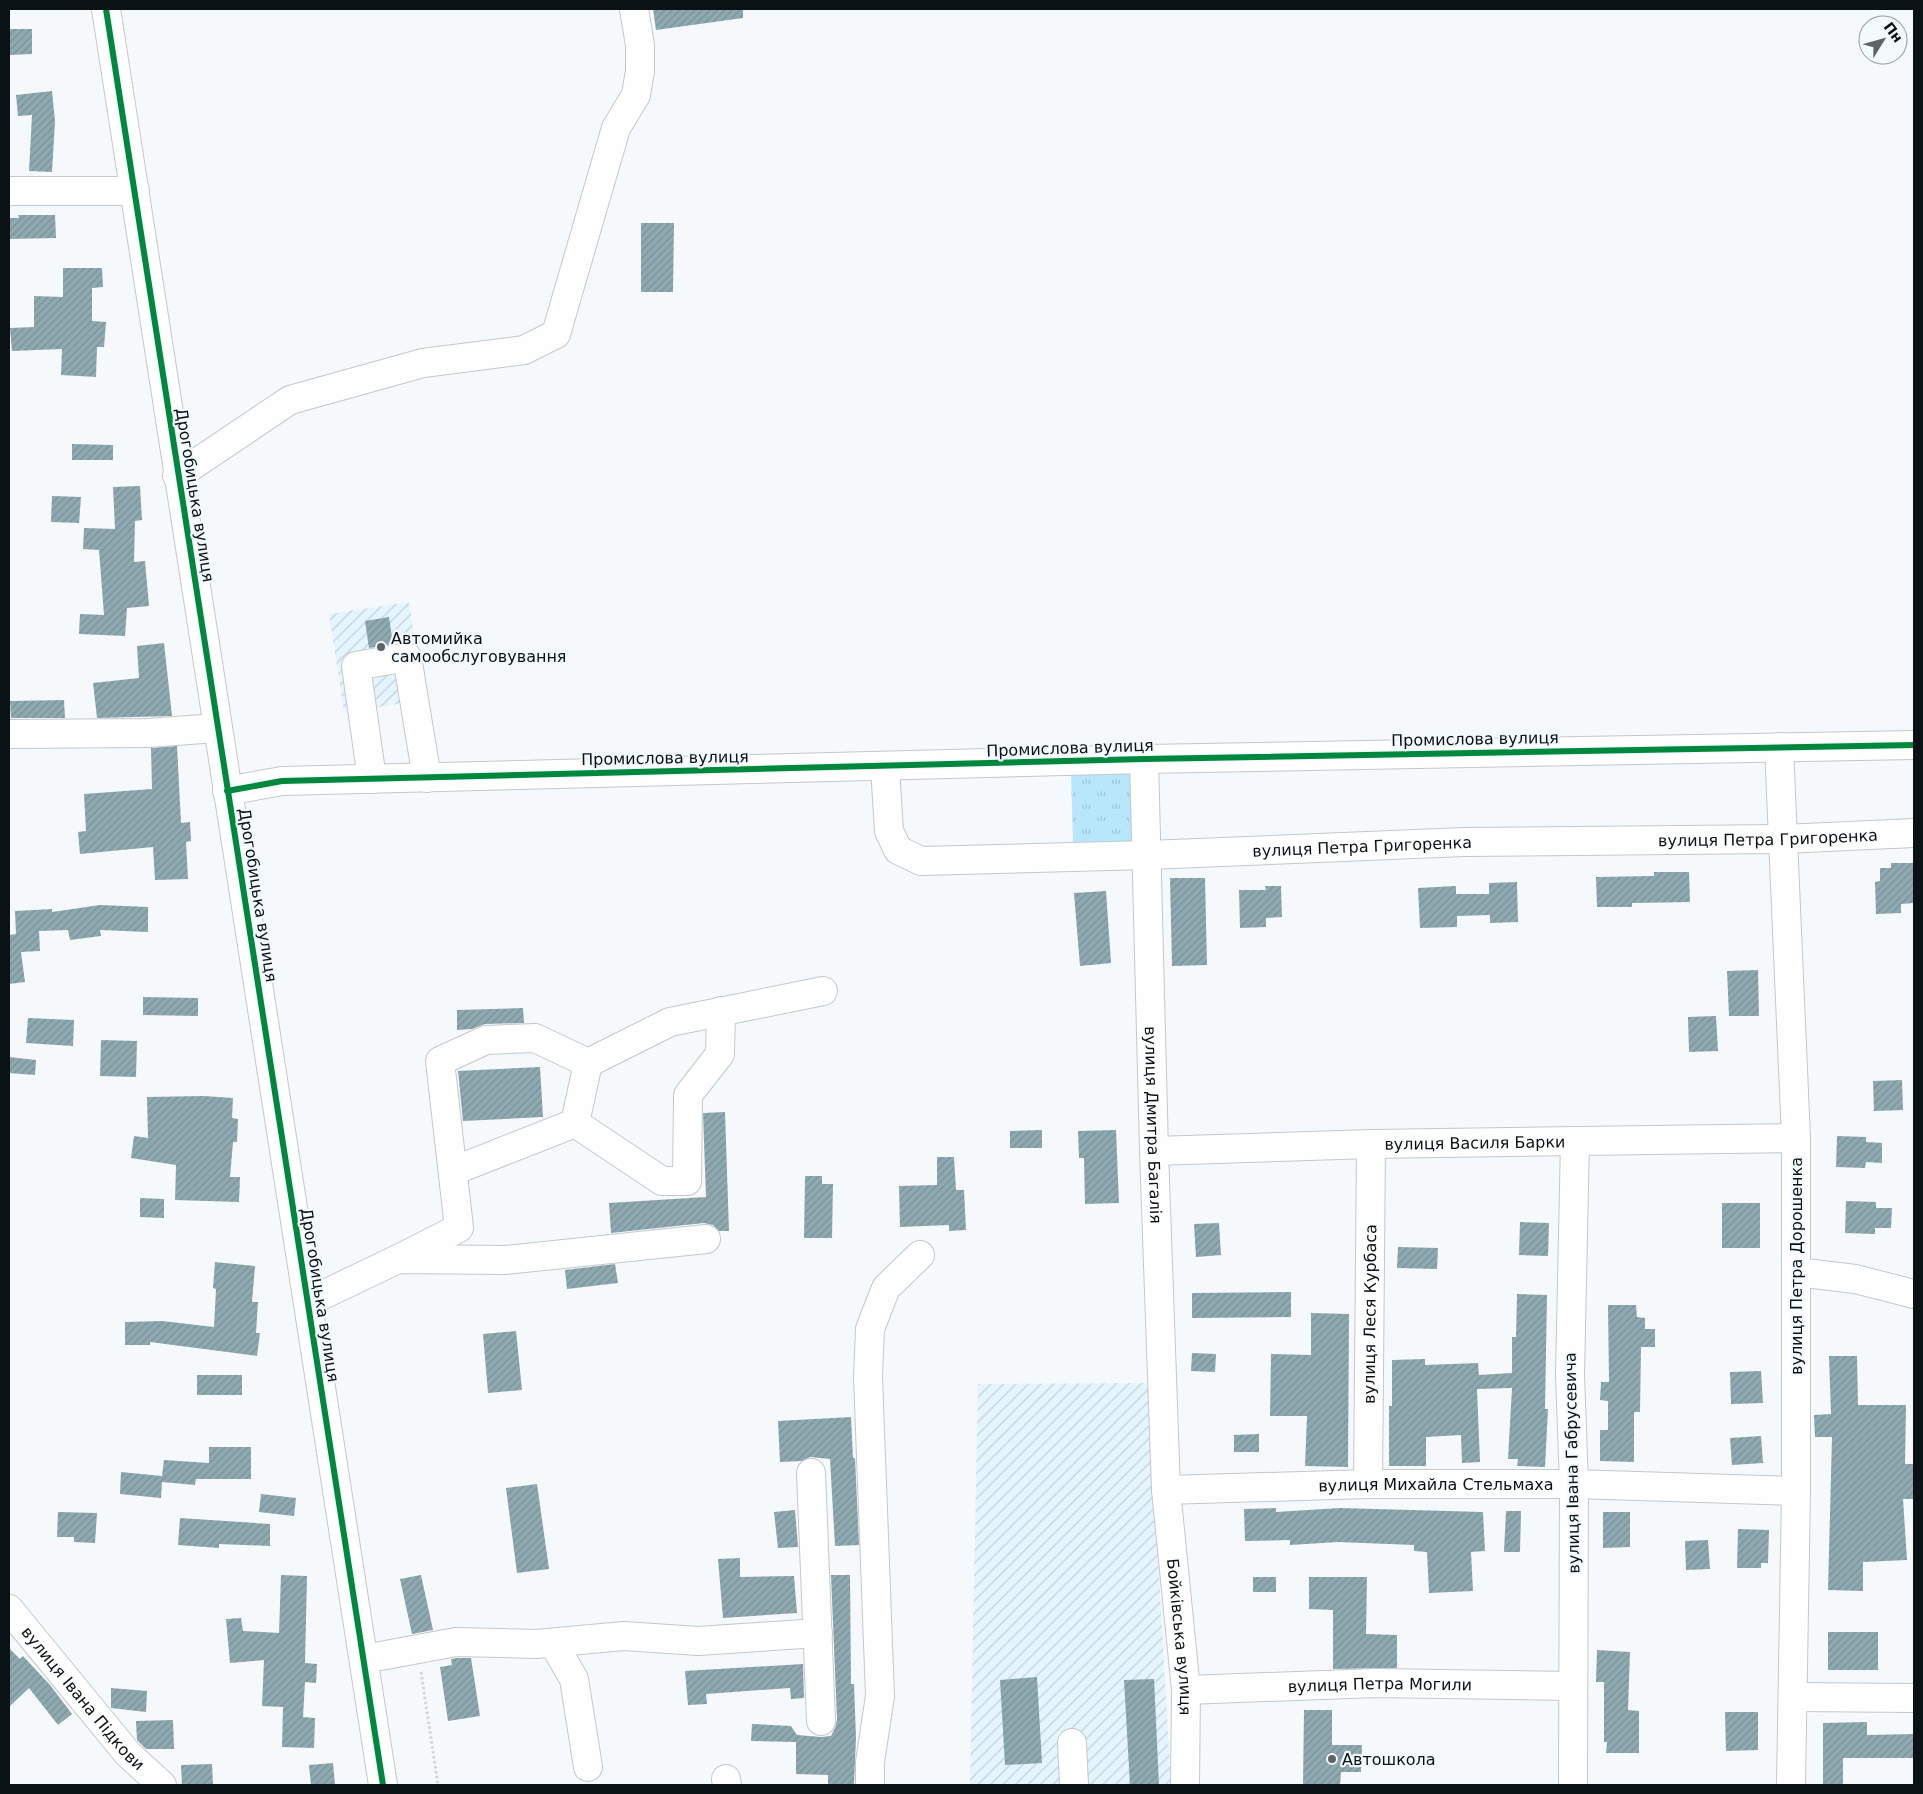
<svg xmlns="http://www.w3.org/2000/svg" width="1923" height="1794" font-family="'DejaVu Sans',sans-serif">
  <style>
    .industrial { fill: url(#industrial-furrows) }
    .park { fill: url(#park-tufts) }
    .building { fill: url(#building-hatch) }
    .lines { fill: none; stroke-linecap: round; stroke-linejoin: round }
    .minor-casing { stroke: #c3c8cb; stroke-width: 30 }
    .major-casing { stroke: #c3c8cb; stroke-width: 30 }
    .path { stroke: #d4d5d6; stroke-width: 3; stroke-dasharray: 2.5 2.5; stroke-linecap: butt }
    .minor { stroke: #fefefe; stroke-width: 28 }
    .major { stroke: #fefefe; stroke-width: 28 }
    .cycleway-casing { stroke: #f3fafe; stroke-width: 9 }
    .cycleway { stroke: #00873e; stroke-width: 6 }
    .poi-dot { fill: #5d6366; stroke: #f3fafe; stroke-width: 2 }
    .labels { text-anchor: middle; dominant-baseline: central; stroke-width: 4.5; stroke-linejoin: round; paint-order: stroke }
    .street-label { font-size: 16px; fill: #0b1215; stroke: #f3fafe }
    .poi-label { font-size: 16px; fill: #0b1215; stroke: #f3fafe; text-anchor: start }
  </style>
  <defs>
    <pattern id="industrial-furrows" width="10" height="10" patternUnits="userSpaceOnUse" patternTransform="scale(1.25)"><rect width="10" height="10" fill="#e5f5fd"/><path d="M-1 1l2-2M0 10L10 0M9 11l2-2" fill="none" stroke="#c3d1d8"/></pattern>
    <pattern id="park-tufts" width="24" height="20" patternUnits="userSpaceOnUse" patternTransform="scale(1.25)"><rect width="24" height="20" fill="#b8e7fb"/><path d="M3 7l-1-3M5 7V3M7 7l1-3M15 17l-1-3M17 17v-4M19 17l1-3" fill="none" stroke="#9dc5d6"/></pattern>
    <pattern id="building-hatch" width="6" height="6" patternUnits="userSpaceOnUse" patternTransform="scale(1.25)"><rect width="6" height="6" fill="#8fa9b1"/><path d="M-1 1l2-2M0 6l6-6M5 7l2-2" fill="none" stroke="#7a9097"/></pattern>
  </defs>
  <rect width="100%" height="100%" fill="#f6f9fb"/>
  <g class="industrial">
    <path d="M 409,602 L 424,700 L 344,712 L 329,614 Z"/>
    <path d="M 1148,1383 L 1171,1785 L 970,1785 L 978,1384 Z"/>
  </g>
  <path class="park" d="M 1131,771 L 1132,844 L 1073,845 L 1071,772 Z"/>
  <g class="building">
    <path d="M 653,9 L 743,9 L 743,18 L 656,30 Z"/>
    <path d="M 9,29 L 32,29 L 32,54 L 9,55 Z"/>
    <path d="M 52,91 L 55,121 L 52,172 L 29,171 L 32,115 L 18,116 L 16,95 Z"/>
    <path d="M 18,215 L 55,215 L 56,238 L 9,239 L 9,218 L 19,218 Z"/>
    <path d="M 641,223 L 674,223 L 673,292 L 641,292 Z"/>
    <path d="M 63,268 L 102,268 L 103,287 L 92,288 L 92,321 L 106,322 L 104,347 L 97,347 L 96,377 L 61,375 L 62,349 L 12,351 L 10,328 L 34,327 L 34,296 L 63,297 Z"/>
    <path d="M 72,444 L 113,445 L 113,460 L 72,460 Z"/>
    <path d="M 140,486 L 142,520 L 135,521 L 134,562 L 145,561 L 149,606 L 127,608 L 125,636 L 79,634 L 80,614 L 104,615 L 99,550 L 83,549 L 84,528 L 115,529 L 113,487 Z"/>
    <path d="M 52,496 L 81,497 L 79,523 L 51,522 Z"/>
    <path d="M 389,617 L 393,644 L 369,648 L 365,621 Z"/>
    <path d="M 164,643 L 172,716 L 97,718 L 93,683 L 139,678 L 137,646 Z"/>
    <path d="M 64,700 L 65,718 L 11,718 L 10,701 Z"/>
    <path d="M 177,746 L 181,823 L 190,822 L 191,841 L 186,842 L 188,879 L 155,880 L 153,847 L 80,854 L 78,832 L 86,831 L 84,794 L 152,789 L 151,748 Z"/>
    <path d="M 1891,863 L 1914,863 L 1914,903 L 1901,904 L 1901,913 L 1876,914 L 1875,882 L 1880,881 L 1880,868 L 1891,868 Z"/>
    <path d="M 1654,872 L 1689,872 L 1690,902 L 1632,903 L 1632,907 L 1597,907 L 1596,877 L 1654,876 Z"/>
    <path d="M 1170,878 L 1205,878 L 1207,965 L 1172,966 Z"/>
    <path d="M 1517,882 L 1518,922 L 1490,923 L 1490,915 L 1457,916 L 1457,927 L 1420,928 L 1418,888 L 1456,886 L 1456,894 L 1489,894 L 1489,883 Z"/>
    <path d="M 1265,886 L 1281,886 L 1282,917 L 1266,918 L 1266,927 L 1240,928 L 1239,890 L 1266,890 Z"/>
    <path d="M 1106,891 L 1111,963 L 1080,966 L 1074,893 Z"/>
    <path d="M 100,905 L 148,907 L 148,932 L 100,930 L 101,936 L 70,940 L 68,930 L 39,931 L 40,951 L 21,952 L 25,982 L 9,984 L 9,935 L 16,934 L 15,911 L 52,909 L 52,912 Z"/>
    <path d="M 1758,970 L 1759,1016 L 1729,1016 L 1727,971 Z"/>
    <path d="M 143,997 L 198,998 L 198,1016 L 143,1015 Z"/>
    <path d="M 523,1008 L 524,1023 L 485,1024 L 472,1029 L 457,1030 L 457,1010 Z"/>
    <path d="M 1716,1016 L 1718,1051 L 1689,1052 L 1688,1017 Z"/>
    <path d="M 28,1018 L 74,1020 L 73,1046 L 26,1043 Z"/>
    <path d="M 101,1040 L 137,1041 L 136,1077 L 100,1076 Z"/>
    <path d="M 9,1057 L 36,1060 L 35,1075 L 9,1073 Z"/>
    <path d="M 540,1067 L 543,1117 L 463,1121 L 458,1071 Z"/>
    <path d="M 1902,1080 L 1903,1110 L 1874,1111 L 1873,1081 Z"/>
    <path d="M 204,1096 L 233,1098 L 232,1118 L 238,1119 L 237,1142 L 233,1142 L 230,1177 L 240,1177 L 239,1202 L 175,1200 L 176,1165 L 131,1158 L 134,1136 L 148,1138 L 147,1097 Z"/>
    <path d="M 725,1112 L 729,1231 L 719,1231 L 713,1225 L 704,1223 L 611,1233 L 609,1203 L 706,1197 L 703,1113 Z"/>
    <path d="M 1042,1130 L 1042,1148 L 1010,1148 L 1010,1131 Z"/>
    <path d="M 1116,1130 L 1119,1203 L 1085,1204 L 1084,1158 L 1079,1158 L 1078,1131 Z"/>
    <path d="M 1837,1136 L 1866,1137 L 1866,1142 L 1882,1143 L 1882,1163 L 1866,1162 L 1865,1168 L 1836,1167 Z"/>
    <path d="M 937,1157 L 954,1157 L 956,1190 L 964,1190 L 966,1230 L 949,1231 L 949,1225 L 900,1227 L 899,1186 L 937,1185 Z"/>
    <path d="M 805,1176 L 822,1176 L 822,1184 L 833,1184 L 832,1238 L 804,1238 Z"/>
    <path d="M 140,1198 L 164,1199 L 164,1218 L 140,1217 Z"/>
    <path d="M 1846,1201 L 1876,1202 L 1876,1208 L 1892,1208 L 1891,1228 L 1875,1228 L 1875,1234 L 1845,1233 Z"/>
    <rect x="1722" y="1203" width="38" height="45"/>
    <path d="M 1520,1222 L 1549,1223 L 1548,1256 L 1519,1255 Z"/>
    <path d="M 1219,1223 L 1221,1255 L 1196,1257 L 1194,1224 Z"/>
    <path d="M 1398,1247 L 1438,1248 L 1437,1269 L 1397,1268 Z"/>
    <path d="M 215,1262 L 255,1266 L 252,1302 L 258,1302 L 256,1333 L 260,1333 L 257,1356 L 150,1342 L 150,1345 L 125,1345 L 125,1322 L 162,1321 L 214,1327 L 216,1289 L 213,1288 Z"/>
    <path d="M 615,1264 L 618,1283 L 567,1289 L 565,1270 Z"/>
    <path d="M 1291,1292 L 1291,1317 L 1192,1318 L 1192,1293 Z"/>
    <path d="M 1517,1294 L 1547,1295 L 1545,1409 L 1548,1409 L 1545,1467 L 1517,1466 L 1518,1459 L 1508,1459 L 1512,1388 L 1477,1389 L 1480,1462 L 1462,1463 L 1461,1435 L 1426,1437 L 1426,1466 L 1389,1466 L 1389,1406 L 1392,1406 L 1392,1360 L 1425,1359 L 1425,1365 L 1478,1363 L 1479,1375 L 1512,1373 L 1512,1337 L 1516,1337 Z"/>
    <path d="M 1608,1305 L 1636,1305 L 1637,1317 L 1645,1318 L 1645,1329 L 1655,1329 L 1655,1347 L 1641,1347 L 1640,1412 L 1634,1412 L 1634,1462 L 1600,1461 L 1600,1430 L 1608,1430 L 1608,1401 L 1600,1400 L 1601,1382 L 1609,1382 Z"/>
    <path d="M 1311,1313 L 1349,1314 L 1348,1467 L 1305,1466 L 1307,1416 L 1270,1416 L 1271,1354 L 1311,1355 Z"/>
    <path d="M 516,1331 L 522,1390 L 488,1393 L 483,1334 Z"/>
    <path d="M 1192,1353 L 1216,1354 L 1215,1372 L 1191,1371 Z"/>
    <path d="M 1829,1356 L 1857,1356 L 1858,1405 L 1906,1405 L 1905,1464 L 1914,1464 L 1914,1499 L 1903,1499 L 1907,1560 L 1863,1562 L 1863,1591 L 1828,1590 L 1832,1437 L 1815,1437 L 1814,1415 L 1831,1414 Z"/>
    <path d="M 1761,1371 L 1763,1403 L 1731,1404 L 1730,1372 Z"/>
    <rect x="197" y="1375" width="45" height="20"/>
    <path d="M 851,1417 L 853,1458 L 855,1458 L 859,1545 L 835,1546 L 830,1459 L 810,1457 L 802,1461 L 780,1462 L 778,1421 Z"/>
    <path d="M 1259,1434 L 1259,1452 L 1234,1452 L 1234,1435 Z"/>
    <path d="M 1761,1436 L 1763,1463 L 1732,1465 L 1730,1438 Z"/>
    <path d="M 209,1447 L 251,1447 L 251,1479 L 196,1479 L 195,1485 L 162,1482 L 161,1498 L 120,1494 L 121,1472 L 162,1476 L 164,1460 L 209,1463 Z"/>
    <path d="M 537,1484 L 549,1569 L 517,1573 L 506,1488 Z"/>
    <path d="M 261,1494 L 296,1498 L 294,1516 L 259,1512 Z"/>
    <path d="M 1276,1508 L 1276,1512 L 1340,1508 L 1483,1512 L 1485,1551 L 1471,1552 L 1473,1591 L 1429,1593 L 1427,1552 L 1414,1551 L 1414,1545 L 1338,1542 L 1290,1545 L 1290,1540 L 1245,1541 L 1244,1509 Z"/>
    <path d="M 795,1510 L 798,1547 L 778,1548 L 774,1512 Z"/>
    <path d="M 1506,1511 L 1521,1511 L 1520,1552 L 1504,1552 Z"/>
    <path d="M 58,1512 L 97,1513 L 95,1543 L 74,1542 L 74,1537 L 57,1537 Z"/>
    <path d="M 1603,1512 L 1630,1512 L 1630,1547 L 1603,1548 Z"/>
    <path d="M 180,1518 L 270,1524 L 270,1546 L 219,1544 L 219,1548 L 178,1545 Z"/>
    <path d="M 1738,1529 L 1769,1530 L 1768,1563 L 1761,1563 L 1761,1568 L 1737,1568 Z"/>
    <path d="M 1708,1540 L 1710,1569 L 1686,1570 L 1685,1541 Z"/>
    <path d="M 740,1558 L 740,1577 L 794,1576 L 797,1613 L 723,1618 L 718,1559 Z"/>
    <path d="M 281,1575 L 307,1576 L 305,1663 L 317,1664 L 316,1683 L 305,1682 L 303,1717 L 315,1718 L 314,1748 L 282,1747 L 283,1707 L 262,1706 L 264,1660 L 230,1663 L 226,1619 L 241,1618 L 243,1631 L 279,1633 Z"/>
    <path d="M 421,1575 L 433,1630 L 412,1634 L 400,1579 Z"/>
    <path d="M 831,1575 L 850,1575 L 851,1684 L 854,1684 L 856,1737 L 854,1785 L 828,1785 L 828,1775 L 796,1774 L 796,1742 L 751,1741 L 752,1724 L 791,1726 L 797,1735 L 821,1737 L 831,1736 L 835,1728 L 837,1720 Z"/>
    <rect x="1253" y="1577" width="23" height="15"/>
    <path d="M 1309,1577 L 1367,1577 L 1366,1634 L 1397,1635 L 1397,1668 L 1333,1669 L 1333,1610 L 1309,1609 Z"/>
    <rect x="1828" y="1632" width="50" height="38"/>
    <path d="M 9,1648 L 20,1659 L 23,1656 L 50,1685 L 72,1714 L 58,1725 L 29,1688 L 9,1707 Z"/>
    <path d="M 1597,1650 L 1630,1652 L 1628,1710 L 1639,1711 L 1639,1753 L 1606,1753 L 1607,1742 L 1604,1742 L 1604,1682 L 1596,1682 Z"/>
    <path d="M 457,1658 L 471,1658 L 480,1716 L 448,1721 L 440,1667 L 452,1665 L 451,1659 Z"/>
    <path d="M 803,1664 L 804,1698 L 791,1699 L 790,1688 L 706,1694 L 707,1704 L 688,1705 L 685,1671 Z"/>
    <path d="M 1037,1677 L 1042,1763 L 1005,1765 L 1000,1680 Z"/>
    <path d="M 1154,1679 L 1159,1785 L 1130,1785 L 1124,1680 Z"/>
    <path d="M 111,1688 L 147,1691 L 146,1712 L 111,1708 Z"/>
    <path d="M 1304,1710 L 1332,1710 L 1332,1745 L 1362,1745 L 1361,1772 L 1341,1772 L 1340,1785 L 1303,1785 Z"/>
    <path d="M 1725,1712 L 1758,1712 L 1758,1750 L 1726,1751 Z"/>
    <path d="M 173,1720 L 174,1749 L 146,1749 L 137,1740 L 136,1721 Z"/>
    <path d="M 1867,1722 L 1867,1735 L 1914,1734 L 1914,1758 L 1843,1758 L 1843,1785 L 1823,1785 L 1823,1723 Z"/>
    <path d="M 333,1763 L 335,1785 L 311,1785 L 309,1765 Z"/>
    <path d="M 212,1764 L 213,1785 L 182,1785 L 181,1765 Z"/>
  </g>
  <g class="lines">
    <g class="minor-casing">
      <g id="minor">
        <path d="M 9,191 L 135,191"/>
        <path d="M 177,476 L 290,400 L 423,363 L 524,350 L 556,334 L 616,128 L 636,95 L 640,71 L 640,45 L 634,9"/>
        <path d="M 9,734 L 147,733 L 217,728"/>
        <path d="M 1779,747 L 1796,1138 L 1796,1491 L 1791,1785"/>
        <path id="s1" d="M 1144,759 L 1154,1151 L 1166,1490 L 1186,1690 L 1185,1785"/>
        <path id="s2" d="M 885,767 L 889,831 L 898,850 L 921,861 L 1148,855 L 1464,842 L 1783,839 L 1914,833"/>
        <path d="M 372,779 L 356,666 L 407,657 L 427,778"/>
        <path d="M 227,791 L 282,781 L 1144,759 L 1914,745"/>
        <path d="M 575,1123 L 662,1181 L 687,1181 L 688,1095 L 720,1054 L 721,1011"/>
        <path id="s3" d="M 1154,1151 L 1371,1144 L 1796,1138"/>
        <path d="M 453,1171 L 575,1123 L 588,1063"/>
        <path d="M 398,1259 L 459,1228 L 440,1061 L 486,1040 L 535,1038 L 588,1063 L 670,1022 L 823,991"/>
        <path d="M 1797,1272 L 1855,1279 L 1914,1294"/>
        <path d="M 308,1302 L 398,1259 L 506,1260 L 706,1239"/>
        <path d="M 811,1473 L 821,1721"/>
        <path id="s4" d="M 1368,1484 L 1371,1144"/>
        <path id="s5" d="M 1166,1490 L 1368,1484 L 1574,1484 L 1796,1491"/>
        <path id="s6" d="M 9,1609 L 128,1754 L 162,1785"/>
        <path d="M 553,1643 L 574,1679 L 588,1767"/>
        <path d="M 364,1659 L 456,1642 L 536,1644 L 624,1636 L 698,1641 L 818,1633"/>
        <path id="s7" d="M 1186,1690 L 1376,1683 L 1573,1686"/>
        <path d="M 1794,1697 L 1914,1698"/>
        <path d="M 1072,1743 L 1074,1785"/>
        <path d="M 726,1779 L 727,1785"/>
        <path d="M 870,1785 L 870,1762 L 880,1696 L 868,1377 L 870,1329 L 886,1288 L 920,1255"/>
        <path d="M 1573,1785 L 1574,1484 L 1570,1375 L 1575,1141"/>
      </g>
    </g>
    <g class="major-casing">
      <path id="major" d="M 106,9 L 383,1785"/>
    </g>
    <path class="path" d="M 421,1672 L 438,1785"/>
    <use href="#minor" class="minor"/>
    <use href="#major" class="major"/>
    <g class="cycleway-casing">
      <g id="cycleway">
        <path d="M 106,9 L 383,1785"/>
        <path d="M 227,791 L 282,781 L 1144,759 L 1914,745"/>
      </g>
    </g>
    <use href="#cycleway" class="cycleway"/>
  </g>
  <g class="poi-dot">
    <circle cx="381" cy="647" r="5"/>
    <circle cx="1332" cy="1759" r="5"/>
  </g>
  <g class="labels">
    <g class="street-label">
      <text transform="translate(195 495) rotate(81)">Дрогобицька вулиця</text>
      <text transform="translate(1475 739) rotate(-1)">Промислова вулиця</text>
      <text transform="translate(1070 748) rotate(-2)">Промислова вулиця</text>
      <text transform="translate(665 758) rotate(-1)">Промислова вулиця</text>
      <text stroke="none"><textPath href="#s2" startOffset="958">вулиця Петра Григоренка</textPath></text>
      <text stroke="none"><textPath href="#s2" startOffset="552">вулиця Петра Григоренка</textPath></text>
      <text transform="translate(258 895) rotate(81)">Дрогобицька вулиця</text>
      <text stroke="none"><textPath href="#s1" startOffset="366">вулиця Дмитра Багалія</textPath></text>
      <text stroke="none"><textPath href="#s3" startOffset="321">вулиця Василя Барки</textPath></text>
      <text transform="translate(1796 1266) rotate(-90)">вулиця Петра Дорошенка</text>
      <text transform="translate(320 1295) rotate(81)">Дрогобицька вулиця</text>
      <text stroke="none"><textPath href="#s4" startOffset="170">вулиця Леся Курбаса</textPath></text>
      <text transform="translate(1572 1463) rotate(-91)">вулиця Івана Габрусевича</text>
      <text stroke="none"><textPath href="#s5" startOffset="270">вулиця Михайла Стельмаха</textPath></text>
      <text stroke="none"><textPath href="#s1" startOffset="879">Бойківська вулиця</textPath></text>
      <text stroke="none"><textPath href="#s7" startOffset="194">вулиця Петра Могили</textPath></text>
      <text stroke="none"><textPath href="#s6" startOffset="116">вулиця Івана Підкови</textPath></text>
    </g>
    <g class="poi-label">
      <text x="391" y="638">Автомийка<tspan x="391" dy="18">самообслуговування</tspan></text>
      <text x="1342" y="1759">Автошкола</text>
    </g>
  </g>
  <rect width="1923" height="1794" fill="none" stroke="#0b1215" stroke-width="20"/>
  <g transform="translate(1883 40) rotate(53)"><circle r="24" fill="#f3fafe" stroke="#969da1"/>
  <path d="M0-4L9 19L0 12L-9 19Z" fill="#5d6366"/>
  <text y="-8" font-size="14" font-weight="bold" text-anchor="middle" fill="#0b1215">Пн</text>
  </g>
</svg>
